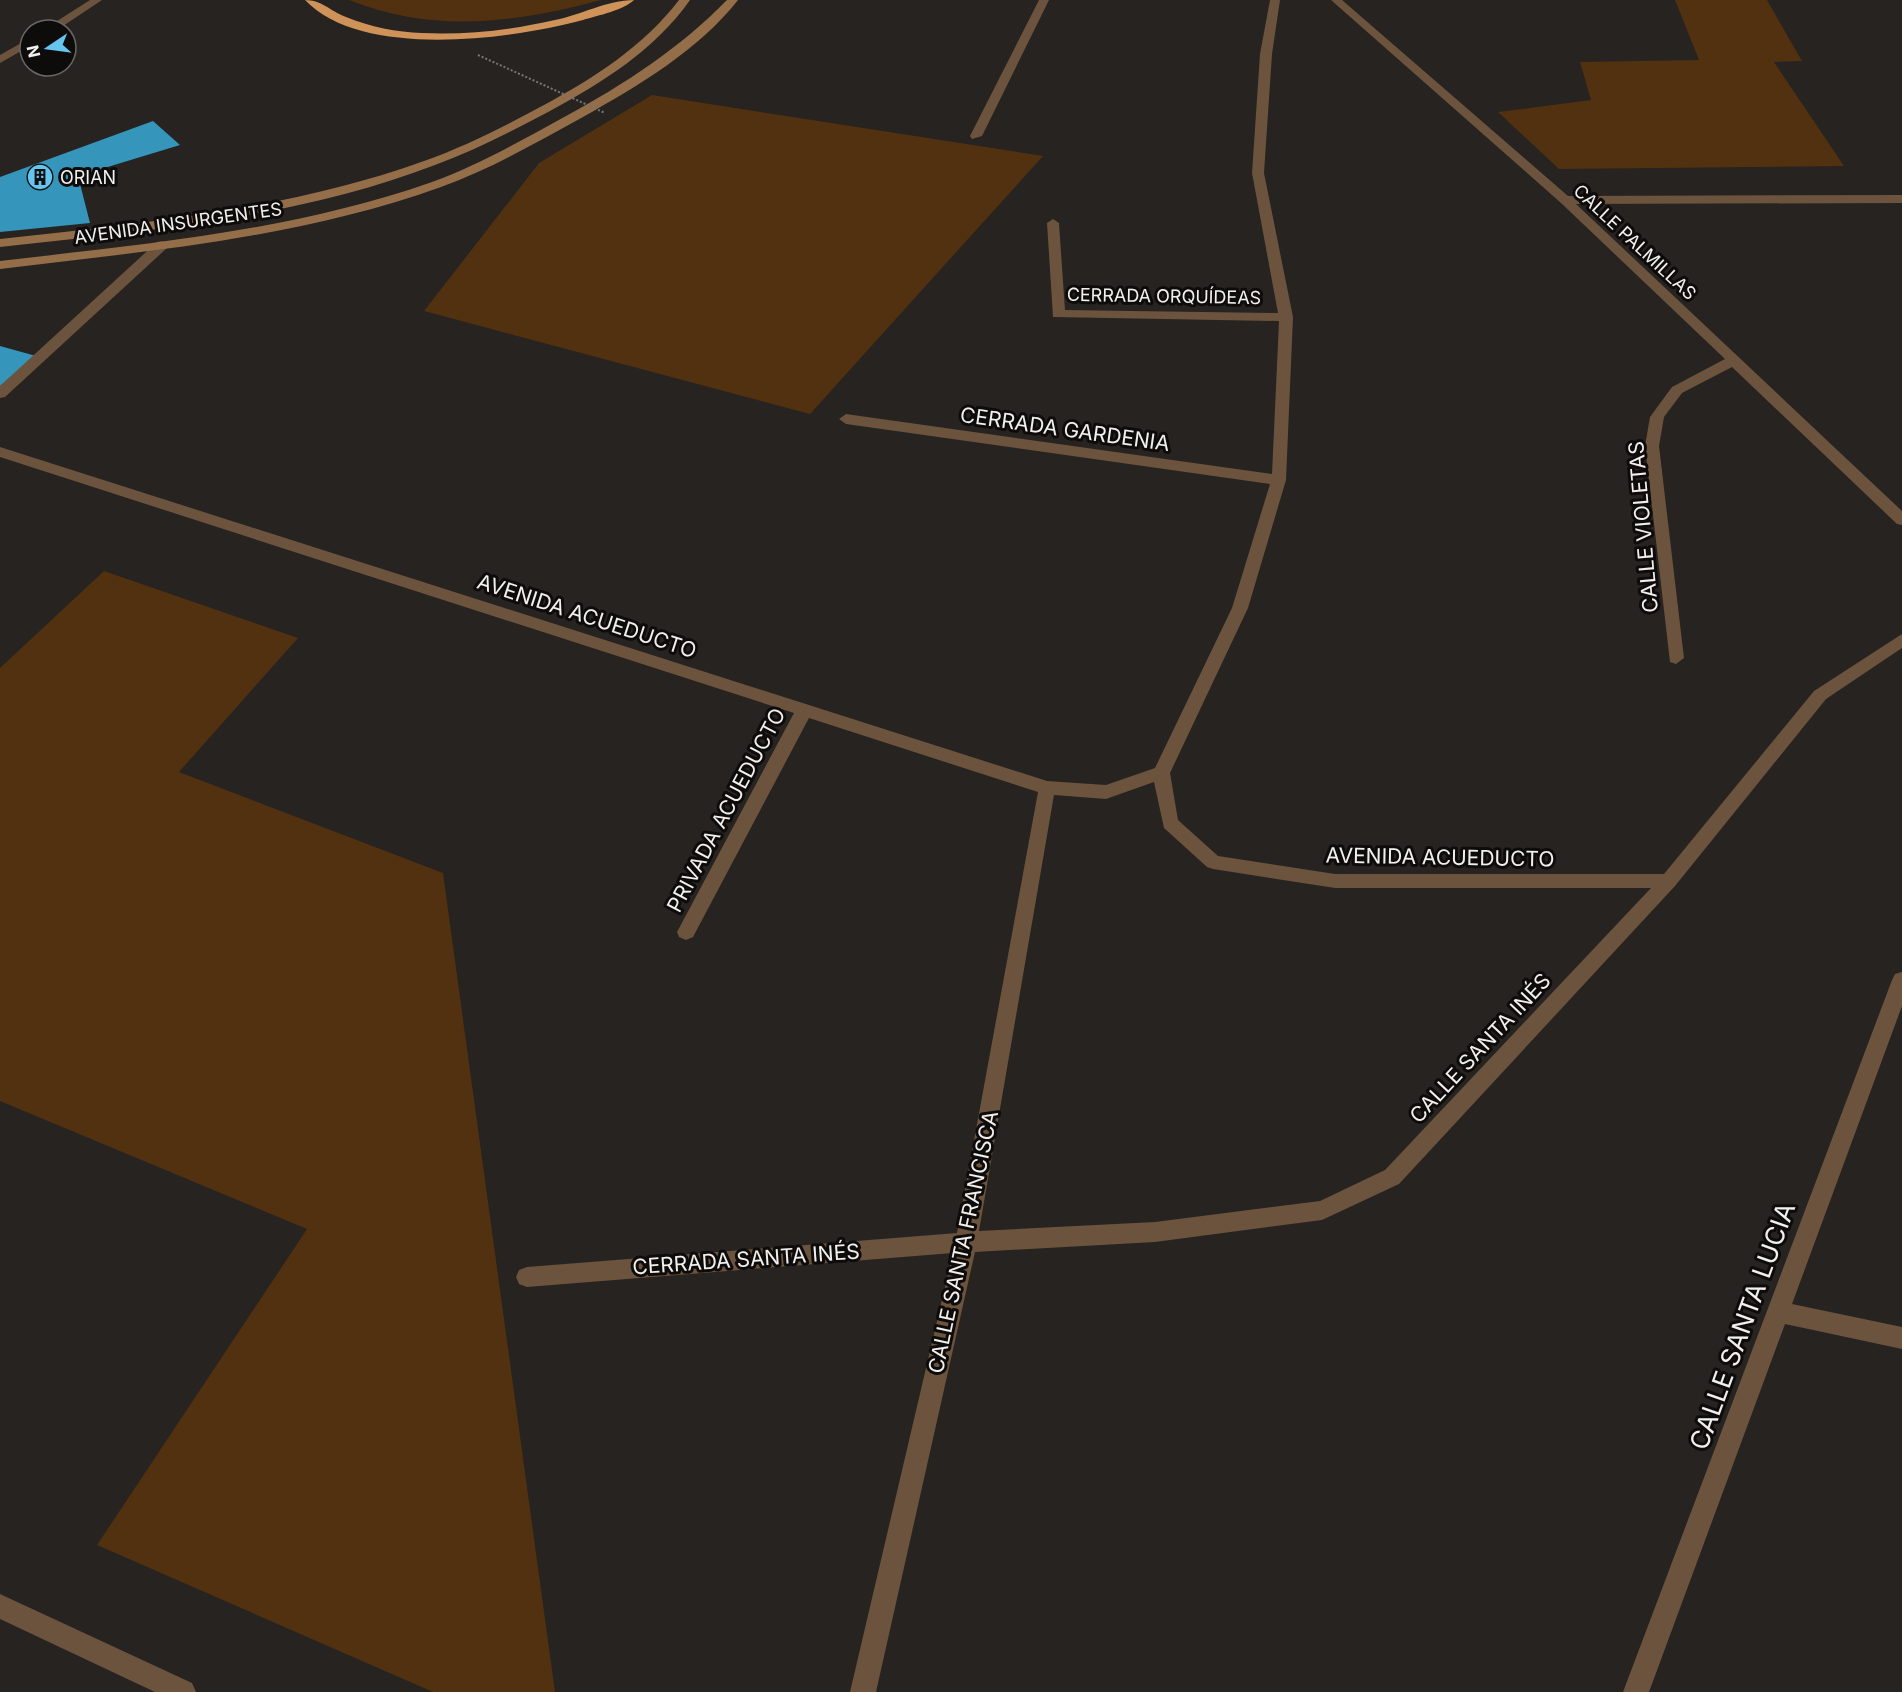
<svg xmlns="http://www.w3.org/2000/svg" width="1902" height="1692" font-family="Inter,sans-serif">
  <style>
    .green { fill: #513110 }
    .building { fill: #3695bb }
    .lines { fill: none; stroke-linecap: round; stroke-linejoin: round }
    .lane { fill: #6b533d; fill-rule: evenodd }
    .street { fill: #6b533d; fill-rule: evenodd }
    .secondary { fill: #946d49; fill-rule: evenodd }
    .highway { fill: #cf9359; fill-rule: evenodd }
    .path-bridge { stroke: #797774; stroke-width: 2; stroke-dasharray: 2 2; stroke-linecap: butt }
    .labels { text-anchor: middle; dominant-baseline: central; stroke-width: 6; stroke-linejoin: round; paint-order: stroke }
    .far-poi-label { font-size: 18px; fill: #f2f0ee; stroke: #0e0c0b; text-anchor: start }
    .far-street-label { font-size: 18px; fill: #f2f0ee; stroke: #0e0c0b }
    .street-label { font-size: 21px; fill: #f2f0ee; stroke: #0e0c0b }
    .near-street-label { font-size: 26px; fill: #f2f0ee; stroke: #0e0c0b }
  </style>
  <rect width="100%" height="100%" fill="#262320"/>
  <g class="green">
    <path d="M 349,0 L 601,0 C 516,23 433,34 349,0 Z"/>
    <path d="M 1675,0 L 1767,0 L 1802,61 L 1774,62 L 1844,166 L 1559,169 L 1498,112 L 1591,100 L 1580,62 L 1699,60 Z"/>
    <path d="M 652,95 L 1043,156 L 810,414 L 424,311 L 539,163 Z"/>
    <path d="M 104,571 L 298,638 L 179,772 L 443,873 L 555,1692 L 433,1692 L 97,1545 L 307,1229 L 0,1101 L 0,668 Z"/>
  </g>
  <g class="building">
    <path d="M 153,121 L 180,145 L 78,176 L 90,223 L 0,232 L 0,177 Z"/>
    <path d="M 0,346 L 36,356 L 0,386 Z"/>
  </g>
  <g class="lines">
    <path class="lane" d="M 162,241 L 168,245 L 167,248 L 5,397 L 0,398 L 0,386 L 157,242 Z"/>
    <g class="street">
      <path d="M 90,0 L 102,0 L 57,30 L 43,30 Z"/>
      <path d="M 1039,0 L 1049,0 L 982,136 L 972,139 L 970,136 Z"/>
      <path d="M 1270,0 L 1280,0 L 1272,54 L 1264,173 L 1293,317 L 1286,480 L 1248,608 L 1170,773 L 1178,820 L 1218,856 L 1335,874 L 1664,874 L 1814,691 L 1902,634 L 1902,648 L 1826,699 L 1675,886 L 1399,1184 L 1322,1220 L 1155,1242 L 975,1252 L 876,1692 L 850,1692 L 953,1253 L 527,1287 L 519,1284 L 516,1277 L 519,1270 L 527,1267 L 957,1233 L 1038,792 L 809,718 L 693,937 L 686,940 L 679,937 L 677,932 L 794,713 L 0,457 L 0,447 L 1047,781 L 1106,785 L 1155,768 L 1232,608 L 1270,484 L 846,424 L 839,419 L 846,414 L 1272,474 L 1279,321 L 1053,317 L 1047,223 L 1053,219 L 1059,223 L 1065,310 L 1278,313 L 1252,173 L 1260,54 ZM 1154,782 L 1164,828 L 1207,867 L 1213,869 L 1335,888 L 1651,888 L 1385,1170 L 1320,1201 L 1155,1222 L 979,1231 L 1054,795 L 1106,799 Z"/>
      <path d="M 1331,0 L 1342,0 L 1568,196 L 1902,195 L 1902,203 L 1576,204 L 1902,511 L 1902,525 L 1897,524 L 1732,367 L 1682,393 L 1664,417 L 1659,446 L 1684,658 L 1676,664 L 1670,662 L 1645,446 L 1650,417 L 1672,387 L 1725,359 L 1561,203 Z"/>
      <path d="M 30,38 L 30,46 L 0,63 L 0,55 Z"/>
      <path d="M 1902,972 L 1902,1006 L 1792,1304 L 1902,1327 L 1902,1349 L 1785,1324 L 1649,1692 L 1623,1692 L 1892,980 L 1895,974 Z"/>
      <path d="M 0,1594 L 192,1683 L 196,1692 L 155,1692 L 0,1619 Z"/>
    </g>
    <g class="secondary">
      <path d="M 679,0 L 690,0 C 655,50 603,82 550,111 C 512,131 475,150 435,165 C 297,218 146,231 0,247 L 0,239 C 143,223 288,210 424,161 C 466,146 505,126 544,105 C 594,78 644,46 679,0 Z"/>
      <path d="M 727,0 L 738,0 C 699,50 638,86 583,117 C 537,142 491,169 441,187 C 299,238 149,251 0,269 L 0,261 C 146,244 292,231 432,182 C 479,165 522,140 566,116 C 625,84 680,48 727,0 Z"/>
    </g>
    <path class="highway" d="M 305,0 C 322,0 330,11 346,17 C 370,27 397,32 422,33 C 467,35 511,30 555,20 C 581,15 607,0 634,0 C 622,11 599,15 583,20 C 512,39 362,60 305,0 Z"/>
    <path class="path-bridge" d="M 478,55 L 605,113"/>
  </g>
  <defs>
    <g id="building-disc" transform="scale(1.35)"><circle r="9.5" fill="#65c5ee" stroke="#0e0c0b"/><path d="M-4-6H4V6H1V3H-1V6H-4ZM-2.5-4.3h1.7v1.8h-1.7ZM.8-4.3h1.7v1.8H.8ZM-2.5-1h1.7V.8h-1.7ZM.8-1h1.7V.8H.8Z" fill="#111"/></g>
  </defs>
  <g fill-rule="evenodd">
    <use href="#building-disc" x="40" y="177"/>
  </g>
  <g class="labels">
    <g class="far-poi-label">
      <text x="60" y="177">ORIAN</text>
    </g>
    <g class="far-street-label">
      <text transform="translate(178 223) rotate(-8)">AVENIDA INSURGENTES</text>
      <text transform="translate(1635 242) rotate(43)">CALLE PALMILLAS</text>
      <text transform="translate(1164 296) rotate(1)">CERRADA ORQUÍDEAS</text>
    </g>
    <g class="street-label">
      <text transform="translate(1065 429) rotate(8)">CERRADA GARDENIA</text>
      <text transform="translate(1643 527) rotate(-95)">CALLE VIOLETAS</text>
      <text transform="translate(587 616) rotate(18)">AVENIDA ACUEDUCTO</text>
      <text transform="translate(726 810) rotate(-62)">PRIVADA ACUEDUCTO</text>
      <text transform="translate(1440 857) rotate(1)">AVENIDA ACUEDUCTO</text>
      <text transform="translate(1480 1048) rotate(-47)">CALLE SANTA INÉS</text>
      <text transform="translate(963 1242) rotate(-78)">CALLE SANTA FRANCISCA</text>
      <text transform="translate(746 1259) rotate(-4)">CERRADA SANTA INÉS</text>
    </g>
    <g class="near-street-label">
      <text transform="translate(1742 1326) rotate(-70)">CALLE SANTA LUCIA</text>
    </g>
  </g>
  <g transform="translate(48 48) rotate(257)"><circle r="28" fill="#0e0c0b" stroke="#696766" stroke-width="1.5"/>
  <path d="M0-4.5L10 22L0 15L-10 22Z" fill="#65c5ee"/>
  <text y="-9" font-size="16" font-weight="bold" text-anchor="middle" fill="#f2f0ee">N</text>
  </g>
</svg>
